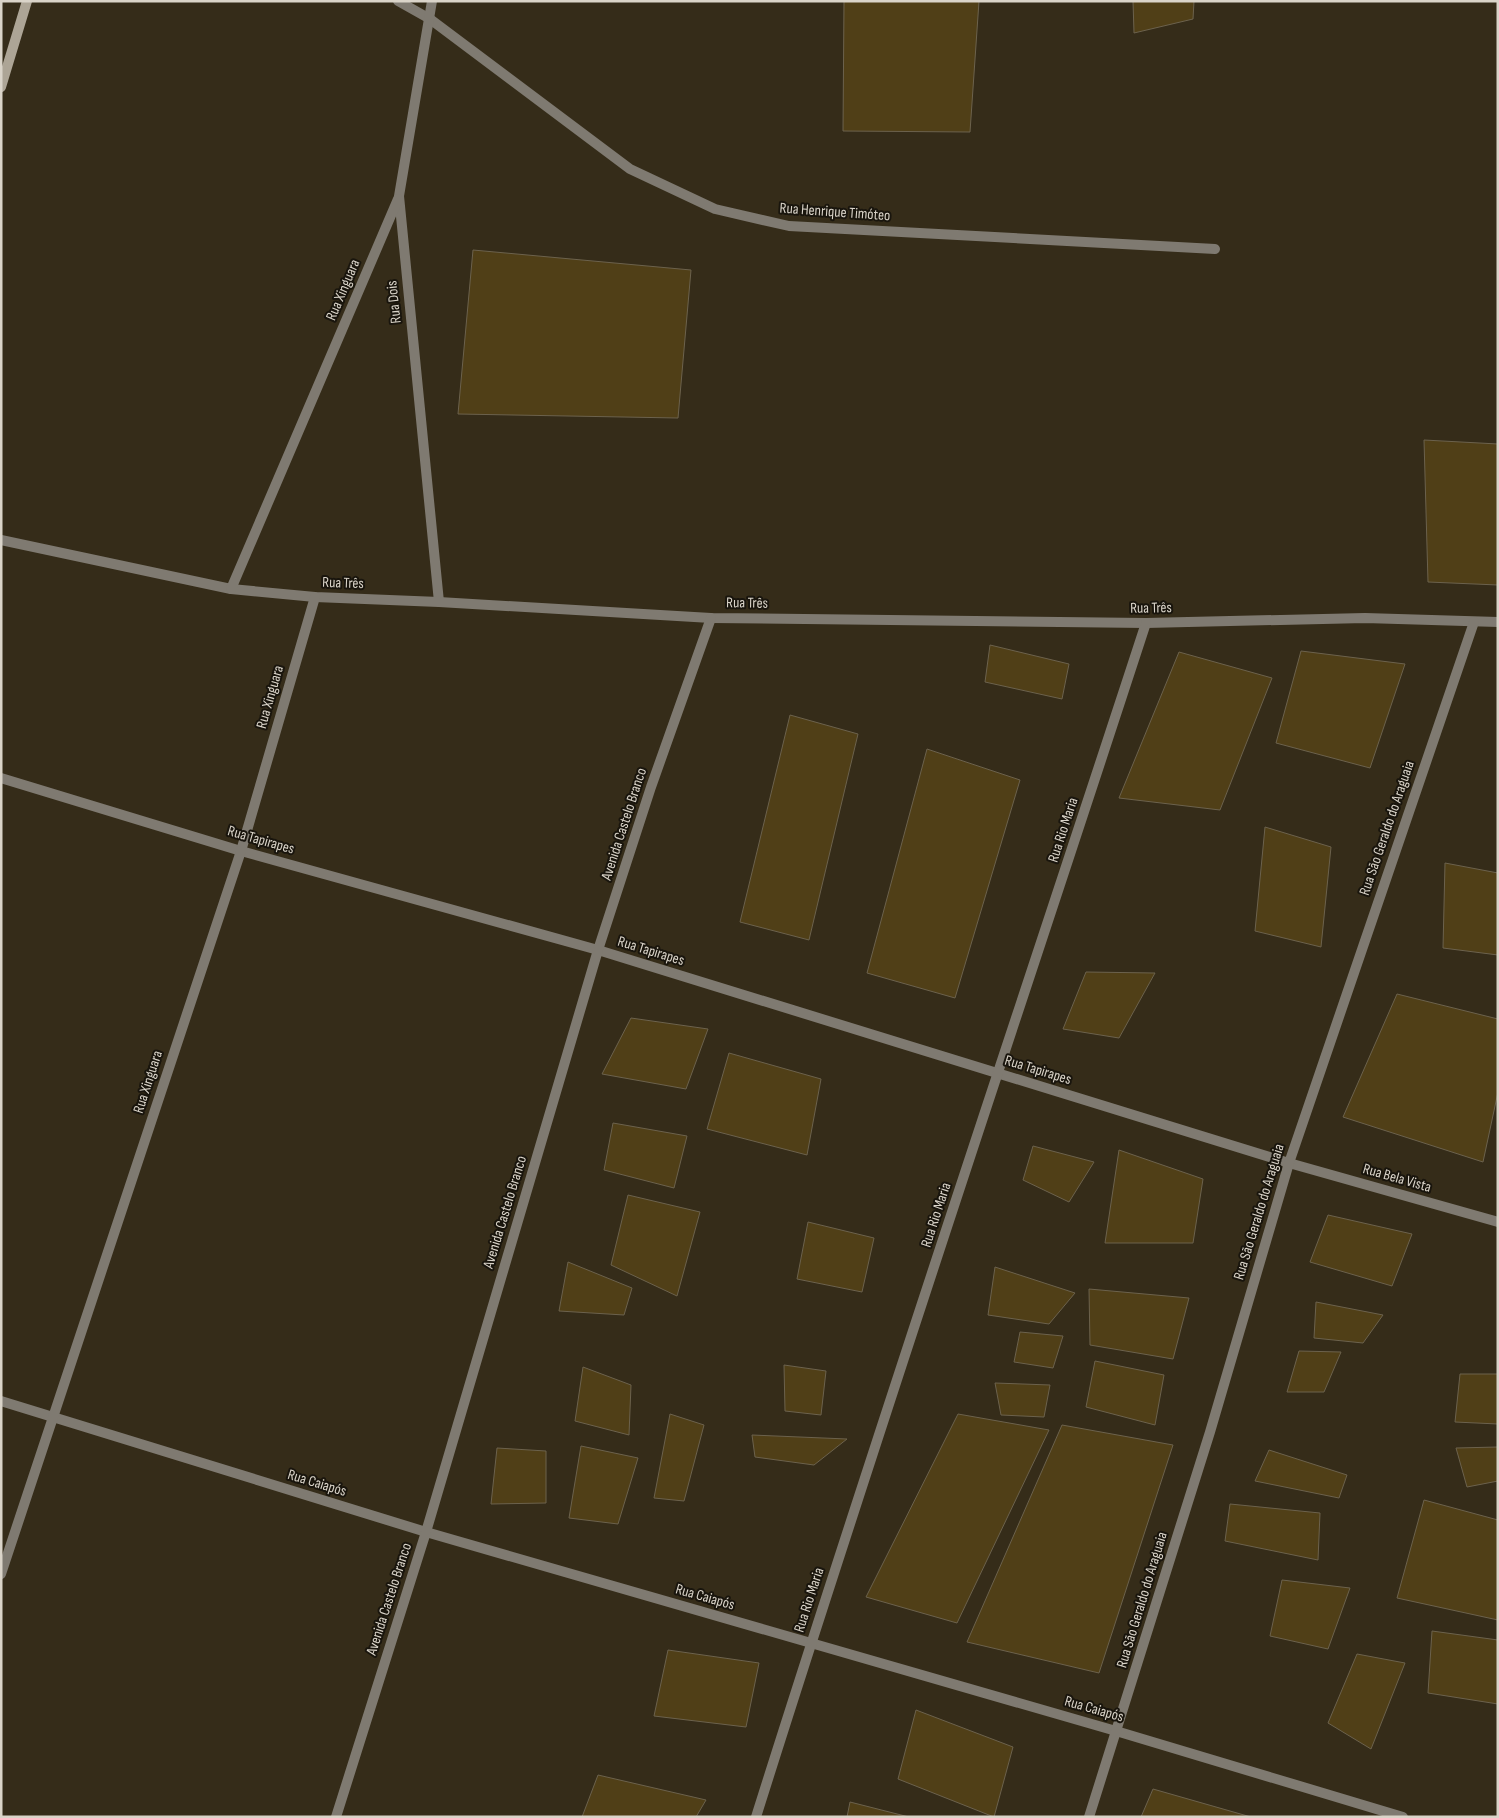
<svg xmlns="http://www.w3.org/2000/svg" width="1499" height="1818" font-family="'Sofia Sans Condensed',sans-serif">
  <style>
    .building { fill: #503f17; stroke: #6c624d }
    .lines { fill: none; stroke-linecap: round; stroke-linejoin: round }
    .street { stroke: #7f7a71; stroke-width: 10 }
    .secondary { stroke: #ada596; stroke-width: 10 }
    .labels { text-anchor: middle; dominant-baseline: central; stroke-width: 4; stroke-linejoin: round; paint-order: stroke }
    .street-label { font-size: 15px; fill: #dad4c9; stroke: #19150d }
  </style>
  <rect width="100%" height="100%" fill="#352c19"/>
  <g class="building">
    <path d="M 844,1 L 979,1 L 970,132 L 843,131 Z"/>
    <path d="M 1133,1 L 1194,1 L 1193,19 L 1134,33 Z"/>
    <path d="M 473,250 L 691,270 L 678,418 L 458,414 Z"/>
    <path d="M 1424,440 L 1498,444 L 1498,585 L 1428,582 Z"/>
    <path d="M 990,645 L 1069,664 L 1062,699 L 985,682 Z"/>
    <path d="M 1301,651 L 1405,664 L 1370,768 L 1276,743 Z"/>
    <path d="M 1179,652 L 1272,678 L 1220,810 L 1119,798 Z"/>
    <path d="M 790,715 L 858,734 L 809,940 L 740,922 Z"/>
    <path d="M 927,749 L 1020,780 L 955,998 L 867,973 Z"/>
    <path d="M 1265,827 L 1331,847 L 1321,947 L 1255,931 Z"/>
    <path d="M 1445,863 L 1498,873 L 1498,955 L 1443,948 Z"/>
    <path d="M 1086,972 L 1155,973 L 1119,1038 L 1063,1029 Z"/>
    <path d="M 1397,994 L 1498,1019 L 1498,1092 L 1483,1162 L 1343,1117 Z"/>
    <path d="M 631,1018 L 708,1029 L 686,1089 L 602,1074 Z"/>
    <path d="M 729,1053 L 821,1079 L 807,1155 L 707,1129 Z"/>
    <path d="M 613,1123 L 687,1136 L 674,1188 L 604,1170 Z"/>
    <path d="M 1033,1146 L 1094,1162 L 1069,1202 L 1023,1180 Z"/>
    <path d="M 1119,1150 L 1203,1179 L 1193,1243 L 1105,1243 Z"/>
    <path d="M 628,1195 L 700,1212 L 677,1296 L 611,1265 Z"/>
    <path d="M 1328,1215 L 1412,1234 L 1392,1286 L 1310,1262 Z"/>
    <path d="M 808,1222 L 874,1238 L 862,1292 L 797,1279 Z"/>
    <path d="M 568,1262 L 632,1288 L 624,1315 L 559,1311 Z"/>
    <path d="M 995,1267 L 1075,1293 L 1049,1324 L 988,1315 Z"/>
    <path d="M 1089,1289 L 1189,1298 L 1173,1359 L 1090,1345 Z"/>
    <path d="M 1316,1302 L 1383,1315 L 1363,1343 L 1314,1338 Z"/>
    <path d="M 1020,1332 L 1063,1336 L 1053,1368 L 1014,1362 Z"/>
    <path d="M 1299,1351 L 1341,1352 L 1324,1392 L 1287,1392 Z"/>
    <path d="M 1095,1361 L 1164,1375 L 1155,1425 L 1086,1407 Z"/>
    <path d="M 784,1365 L 826,1371 L 821,1415 L 785,1411 Z"/>
    <path d="M 583,1367 L 631,1385 L 629,1435 L 575,1421 Z"/>
    <path d="M 1460,1374 L 1498,1374 L 1498,1424 L 1455,1422 Z"/>
    <path d="M 995,1383 L 1050,1385 L 1044,1417 L 1001,1415 Z"/>
    <path d="M 670,1414 L 704,1425 L 684,1501 L 654,1498 Z"/>
    <path d="M 958,1414 L 1049,1430 L 957,1623 L 866,1597 Z"/>
    <path d="M 1062,1425 L 1173,1445 L 1099,1673 L 967,1642 Z"/>
    <path d="M 752,1435 L 847,1439 L 814,1465 L 755,1457 Z"/>
    <path d="M 581,1446 L 638,1458 L 618,1524 L 569,1518 Z"/>
    <path d="M 1498,1447 L 1498,1481 L 1467,1487 L 1456,1448 Z"/>
    <path d="M 497,1448 L 546,1451 L 546,1503 L 491,1504 Z"/>
    <path d="M 1269,1450 L 1347,1475 L 1339,1498 L 1255,1481 Z"/>
    <path d="M 1424,1500 L 1498,1520 L 1498,1620 L 1397,1598 Z"/>
    <path d="M 1230,1504 L 1320,1513 L 1318,1560 L 1225,1541 Z"/>
    <path d="M 1282,1580 L 1350,1588 L 1328,1649 L 1270,1636 Z"/>
    <path d="M 1432,1631 L 1498,1640 L 1498,1704 L 1428,1693 Z"/>
    <path d="M 668,1650 L 759,1663 L 746,1727 L 654,1716 Z"/>
    <path d="M 1357,1654 L 1405,1663 L 1371,1749 L 1328,1723 Z"/>
    <path d="M 916,1710 L 1013,1747 L 994,1817 L 898,1779 Z"/>
    <path d="M 598,1775 L 706,1800 L 696,1817 L 582,1817 Z"/>
    <path d="M 1153,1789 L 1251,1817 L 1141,1817 Z"/>
    <path d="M 850,1802 L 909,1817 L 847,1817 Z"/>
  </g>
  <g class="lines">
    <g class="street">
      <path d="M 398,1 L 430,19 L 630,169 L 715,209 L 789,226 L 1215,249"/>
      <path d="M 432,1 L 399,196 L 439,602"/>
      <path d="M 1,540 L 231,589 L 315,597 L 439,602 L 711,618 L 1146,623 L 1365,618 L 1498,622"/>
      <path d="M 231,589 L 398,199"/>
      <path d="M 1,778 L 241,851 L 598,950 L 1289,1163 L 1498,1222"/>
      <path d="M 1,1401 L 426,1532 L 1116,1731 L 1403,1817"/>
      <path d="M 1,1574 L 241,851 L 315,597"/>
      <path d="M 336,1817 L 426,1532 L 598,950 L 651,787 L 711,618"/>
      <path d="M 756,1817 C 882,1417 1016,1021 1146,623"/>
      <path d="M 1089,1817 L 1210,1432 L 1289,1163 L 1474,622"/>
    </g>
    <path class="secondary" d="M 1,87 L 27,1"/>
  </g>
  <g class="labels">
    <g class="street-label">
      <text transform="translate(835 212) rotate(4)">Rua Henrique Timóteo</text>
      <text transform="translate(343 290) rotate(-67)">Rua Xinguara</text>
      <text transform="translate(394 302) rotate(-96)">Rua Dois</text>
      <text transform="translate(343 583) rotate(2)">Rua Três</text>
      <text transform="translate(747 603) rotate(1)">Rua Três</text>
      <text transform="translate(1151 608) rotate(-1)">Rua Três</text>
      <text transform="translate(270 697) rotate(-74)">Rua Xinguara</text>
      <text transform="translate(624 824) rotate(-72)">Avenida Castelo Branco</text>
      <text transform="translate(1387 828) rotate(-71)">Rua São Geraldo do Araguaia</text>
      <text transform="translate(1063 830) rotate(-72)">Rua Rio Maria</text>
      <text transform="translate(261 840) rotate(16)">Rua Tapirapes</text>
      <text transform="translate(651 951) rotate(17)">Rua Tapirapes</text>
      <text transform="translate(1038 1070) rotate(17)">Rua Tapirapes</text>
      <text transform="translate(148 1082) rotate(-72)">Rua Xinguara</text>
      <text transform="translate(1397 1178) rotate(16)">Rua Bela Vista</text>
      <text transform="translate(505 1212) rotate(-73)">Avenida Castelo Branco</text>
      <text transform="translate(1259 1212) rotate(-73)">Rua São Geraldo do Araguaia</text>
      <text transform="translate(936 1215) rotate(-72)">Rua Rio Maria</text>
      <text transform="translate(317 1483) rotate(17)">Rua Caiapós</text>
      <text transform="translate(705 1597) rotate(16)">Rua Caiapós</text>
      <text transform="translate(389 1599) rotate(-72)">Avenida Castelo Branco</text>
      <text transform="translate(809 1600) rotate(-72)">Rua Rio Maria</text>
      <text transform="translate(1142 1600) rotate(-73)">Rua São Geraldo do Araguaia</text>
      <text transform="translate(1094 1709) rotate(16)">Rua Caiapós</text>
    </g>
  </g>
  <rect width="1499" height="1818" fill="none" stroke="#dad4c9" stroke-width="5"/>
</svg>
